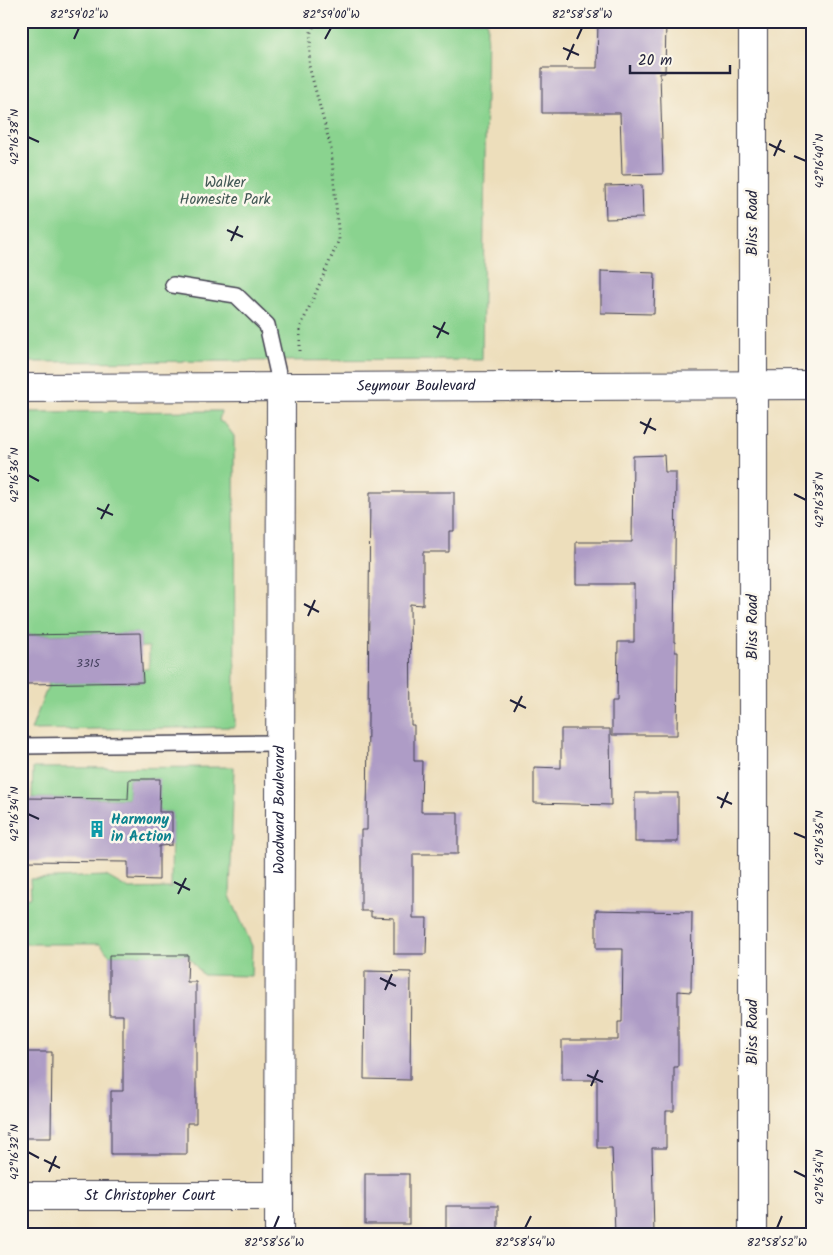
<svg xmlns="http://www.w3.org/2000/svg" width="833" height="1255" font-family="Kalam,sans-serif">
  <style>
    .green { fill: #8ad38f; stroke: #567a65 }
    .building { fill: #ae9cc6 }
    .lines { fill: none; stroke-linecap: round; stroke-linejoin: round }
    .service-casing { stroke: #403e4e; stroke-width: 18 }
    .minor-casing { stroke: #403e4e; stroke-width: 30 }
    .path { stroke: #403e4e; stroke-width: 3; stroke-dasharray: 1 4; stroke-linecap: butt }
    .service { stroke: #fff; stroke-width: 15 }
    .minor { stroke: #fff; stroke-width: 28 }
    .ticks { fill: none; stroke: #22223b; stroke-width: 2 }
    .labels { text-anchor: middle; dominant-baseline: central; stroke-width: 5; stroke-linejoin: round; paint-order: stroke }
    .number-label { font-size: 12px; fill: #45405e }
    .park-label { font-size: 15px; fill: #415754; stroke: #fbf7ec }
    .street-label { font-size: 15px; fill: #22223b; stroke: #fbf7ec }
    .culture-label { font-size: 15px; font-weight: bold; fill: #0d838f; stroke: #fbf7ec; text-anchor: start }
    .neatline { fill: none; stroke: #22223b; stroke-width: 2 }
    .ticks-label { font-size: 12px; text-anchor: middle; fill: #22223b }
  </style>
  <rect width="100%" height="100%" fill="#fbf7ec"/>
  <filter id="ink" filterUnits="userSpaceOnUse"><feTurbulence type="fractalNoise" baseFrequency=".02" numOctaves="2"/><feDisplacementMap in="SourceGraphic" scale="10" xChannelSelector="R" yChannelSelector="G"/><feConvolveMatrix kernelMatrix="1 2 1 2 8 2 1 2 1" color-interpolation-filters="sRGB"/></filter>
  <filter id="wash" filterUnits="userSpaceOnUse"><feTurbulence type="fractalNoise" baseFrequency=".0096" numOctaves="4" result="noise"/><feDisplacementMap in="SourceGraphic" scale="20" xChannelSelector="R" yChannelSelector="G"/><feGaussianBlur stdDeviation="1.12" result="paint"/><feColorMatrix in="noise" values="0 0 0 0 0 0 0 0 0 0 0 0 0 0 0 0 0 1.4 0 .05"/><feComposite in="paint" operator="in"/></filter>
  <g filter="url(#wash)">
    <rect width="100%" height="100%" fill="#eddebb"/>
    <g class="green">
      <path d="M 21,21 L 487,21 L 482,360 L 21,362 Z"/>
      <path d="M 221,411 L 219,421 L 225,424 L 234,436 L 235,727 L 31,730 L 49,683 L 143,682 L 142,669 L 149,669 L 149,647 L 140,647 L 140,633 L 26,635 L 26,657 L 21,657 L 21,412 Z"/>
      <path d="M 234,767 L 230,896 L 252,946 L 251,976 L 203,975 L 187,955 L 109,955 L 100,944 L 21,944 L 21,898 L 31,897 L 30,879 L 106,876 L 129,889 L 171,888 L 172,812 L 159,812 L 159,779 L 129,779 L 128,799 L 32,798 L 33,768 Z"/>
    </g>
    <g id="blocks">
      <g class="building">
        <path d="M 598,21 L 666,21 L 665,73 L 660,73 L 663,174 L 622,175 L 620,113 L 542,113 L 542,68 L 597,68 Z"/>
        <path d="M 642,185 L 643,218 L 606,219 L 605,186 Z"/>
        <path d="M 601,271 L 655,273 L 654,314 L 601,313 Z"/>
        <path d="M 664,455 L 665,472 L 676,472 L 674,642 L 675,642 L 675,652 L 678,652 L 677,735 L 612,735 L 612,701 L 617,701 L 618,642 L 634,642 L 634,584 L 576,584 L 576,542 L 632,542 L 633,456 Z"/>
        <path d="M 370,492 L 454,492 L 454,531 L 449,531 L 449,552 L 423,552 L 423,605 L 410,604 L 411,725 L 414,725 L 414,761 L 422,761 L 421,812 L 458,812 L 458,854 L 413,854 L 413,918 L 427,918 L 426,954 L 394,954 L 394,918 L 371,917 L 371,911 L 361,911 L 361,830 L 367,830 Z"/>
        <path d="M 140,633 L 143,682 L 26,684 L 26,635 Z"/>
        <path d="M 561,729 L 610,729 L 611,805 L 534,803 L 534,767 L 561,768 Z"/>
        <path d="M 129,779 L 160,779 L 159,812 L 172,812 L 172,845 L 159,846 L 159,880 L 128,879 L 128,862 L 21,861 L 21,798 L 128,799 Z"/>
        <rect x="635" y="793" width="43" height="49"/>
        <path d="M 596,910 L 692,912 L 691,992 L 678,991 L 678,1067 L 674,1067 L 674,1111 L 666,1111 L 666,1148 L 652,1148 L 654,1234 L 615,1234 L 612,1148 L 597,1148 L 597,1080 L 562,1080 L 562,1040 L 618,1040 L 618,1022 L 622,1022 L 623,949 L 596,949 Z"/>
        <path d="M 109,955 L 188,955 L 187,982 L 196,982 L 196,1123 L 187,1123 L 187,1154 L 111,1154 L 111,1091 L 123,1091 L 123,1015 L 109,1015 Z"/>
        <path d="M 365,971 L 411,972 L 410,1080 L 364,1079 Z"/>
        <path d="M 21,1052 L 52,1052 L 51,1138 L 21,1138 Z"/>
        <rect x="365" y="1174" width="44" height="50"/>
        <rect x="446" y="1206" width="52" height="28"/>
      </g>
    </g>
  </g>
  <g filter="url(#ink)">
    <use href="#blocks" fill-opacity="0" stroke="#403e4e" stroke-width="1"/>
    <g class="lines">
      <g class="service-casing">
        <g id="service">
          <path d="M 173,285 L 236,295 L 267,325 L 281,387"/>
          <path d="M 21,746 L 280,743"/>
        </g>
      </g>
      <g class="minor-casing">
        <g id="minor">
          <path id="s1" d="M 21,388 L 812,385"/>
          <path id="s2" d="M 21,1196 L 279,1196"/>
          <path id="s3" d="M 279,1234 L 281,387"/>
          <path d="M 753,1234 L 753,21"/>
        </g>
      </g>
      <path class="path" d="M 300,351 L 300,328 L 339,240 L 331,148 L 309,66 L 311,32 L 316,21"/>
      <use href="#service" class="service"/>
      <use href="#minor" class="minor"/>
    </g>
  </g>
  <path class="ticks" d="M 74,39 L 79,28M 325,39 L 331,28M 577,39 L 582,28M 563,48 L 579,55M 567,60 L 574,44M 28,137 L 39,142M 769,144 L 785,152M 774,156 L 781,140M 794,156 L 806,161M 227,230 L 243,237M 231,241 L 238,226M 433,326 L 449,334M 437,338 L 445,322M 640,422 L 656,430M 644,434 L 651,418M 28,475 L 39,481M 794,494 L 806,500M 97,508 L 113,515M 101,519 L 109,504M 304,604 L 319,612M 308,616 L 315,600M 510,700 L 526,708M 514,712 L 522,696M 717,797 L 732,804M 721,808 L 728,792M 28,814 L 39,819M 794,833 L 806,838M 174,882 L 190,890M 178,894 L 186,878M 380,978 L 396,986M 385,990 L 392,974M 587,1075 L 603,1082M 591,1086 L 598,1070M 28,1152 L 39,1158M 44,1160 L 60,1168M 794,1171 L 806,1177M 49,1172 L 56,1156M 274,1228 L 279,1216M 525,1228 L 531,1216M 777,1228 L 782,1216"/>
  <defs>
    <g id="building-bare" transform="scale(1.35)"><path d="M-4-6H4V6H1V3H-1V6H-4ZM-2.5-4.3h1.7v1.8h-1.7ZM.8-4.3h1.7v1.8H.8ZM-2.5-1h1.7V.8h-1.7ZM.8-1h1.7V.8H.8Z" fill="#0f9aa8" stroke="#fbf7ec" stroke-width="2.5" paint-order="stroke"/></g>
  </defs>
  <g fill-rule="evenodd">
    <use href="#building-bare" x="97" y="829"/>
  </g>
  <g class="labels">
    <g class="number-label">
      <text x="88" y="663">3315</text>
    </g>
    <g class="park-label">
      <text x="225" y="183">Walker<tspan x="225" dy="17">Homesite Park</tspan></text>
    </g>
    <g class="street-label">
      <text transform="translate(753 223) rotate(-90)">Bliss Road</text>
      <text stroke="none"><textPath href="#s1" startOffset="395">Seymour Boulevard</textPath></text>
      <text transform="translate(753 627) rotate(-90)">Bliss Road</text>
      <text stroke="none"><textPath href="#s3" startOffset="424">Woodward Boulevard</textPath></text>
      <text transform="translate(753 1032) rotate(-90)">Bliss Road</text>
      <text stroke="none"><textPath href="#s2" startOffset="129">St Christopher Court</textPath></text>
    </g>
    <g class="culture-label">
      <text x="111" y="820">Harmony<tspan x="111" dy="17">in Action</tspan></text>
    </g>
  </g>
  <rect width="833" height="1255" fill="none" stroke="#fbf7ec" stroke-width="55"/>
  <path d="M630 65v8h100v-8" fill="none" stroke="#22223b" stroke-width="2.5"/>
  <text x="638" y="65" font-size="15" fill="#22223b" stroke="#fbf7ec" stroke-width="4" paint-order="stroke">20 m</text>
  <rect x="28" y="28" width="778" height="1200" class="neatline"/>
  <g class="ticks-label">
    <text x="79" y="18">82°59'02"W</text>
    <text x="331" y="18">82°59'00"W</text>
    <text x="582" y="18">82°58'58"W</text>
    <text transform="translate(14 137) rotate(-90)" y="4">42°16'38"N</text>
    <text transform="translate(819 161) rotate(-90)" y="4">42°16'40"N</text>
    <text transform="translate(14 475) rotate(-90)" y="4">42°16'36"N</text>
    <text transform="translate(819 500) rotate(-90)" y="4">42°16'38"N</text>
    <text transform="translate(14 814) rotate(-90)" y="4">42°16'34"N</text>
    <text transform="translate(819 838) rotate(-90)" y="4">42°16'36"N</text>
    <text transform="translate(14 1152) rotate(-90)" y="4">42°16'32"N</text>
    <text transform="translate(819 1177) rotate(-90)" y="4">42°16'34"N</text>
    <text x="274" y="1246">82°58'56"W</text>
    <text x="525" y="1246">82°58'54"W</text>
    <text x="777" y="1246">82°58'52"W</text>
  </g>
</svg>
